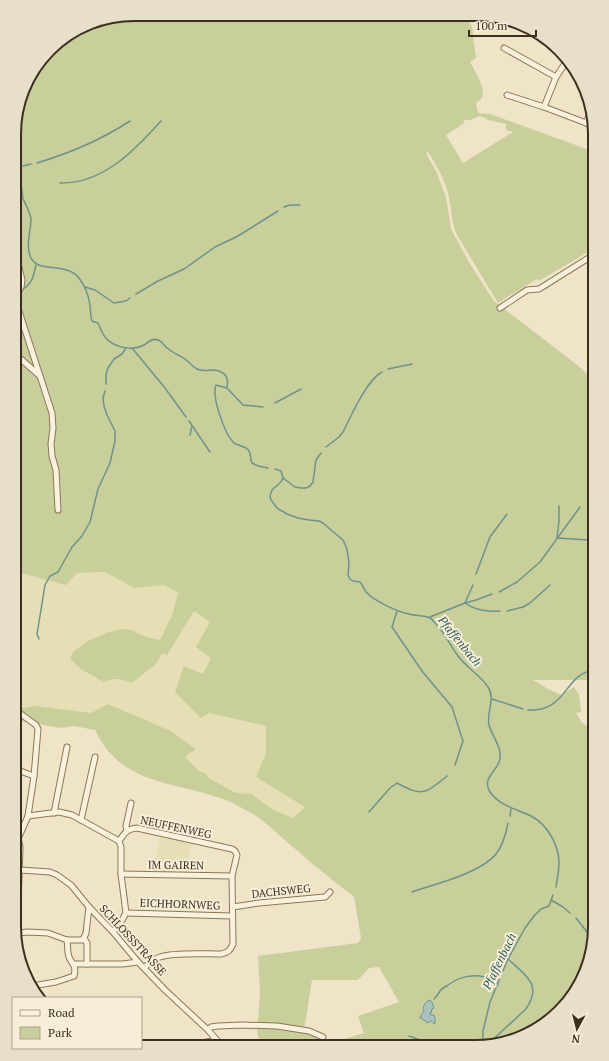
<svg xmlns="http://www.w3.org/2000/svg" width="609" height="1061" font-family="'PT Serif',serif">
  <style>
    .farmland { fill: #e6deb5 }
    .green { fill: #c9cf9b; fill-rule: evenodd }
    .water { fill: #a9c4bc; stroke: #6f938a }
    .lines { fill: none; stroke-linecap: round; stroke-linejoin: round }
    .stream { stroke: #6f938a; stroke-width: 1.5 }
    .street-casing { stroke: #8d765c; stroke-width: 7 }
    .street { stroke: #faf1dc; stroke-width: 5 }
    .labels { text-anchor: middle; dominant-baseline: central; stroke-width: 4; stroke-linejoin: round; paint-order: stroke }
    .street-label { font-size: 11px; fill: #3d2e20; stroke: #f7eed8 }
    .water-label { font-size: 12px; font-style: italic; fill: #2f5d5a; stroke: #f7eed8 }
    .rim { fill: none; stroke: #3d2e20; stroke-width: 2 }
  </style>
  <rect width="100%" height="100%" fill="#f0e4c8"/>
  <g class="farmland">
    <path d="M 14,572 L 77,573 L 105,572 L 134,588 L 164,585 L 178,593 L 172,615 L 160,641 L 147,637 L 131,630 L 122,629 L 108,632 L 88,641 L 72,661 L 80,667 L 104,682 L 112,678 L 123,680 L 156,664 L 162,654 L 167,655 L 193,611 L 211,622 L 211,658 L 203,674 L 209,713 L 266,726 L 266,753 L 256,777 L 306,807 L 293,818 L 273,811 L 252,794 L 236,793 L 209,778 L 205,773 L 199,772 L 185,757 L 195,748 L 171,731 L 108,704 L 91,713 L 36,706 L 16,709 L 14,709 Z"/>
    <path d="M 160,837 L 192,843 L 185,874 L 153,873 Z"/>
  </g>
  <path class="green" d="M 134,14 L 467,16 L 472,27 L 476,58 L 470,62 C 474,70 488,90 481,99 C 481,99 476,103 476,103 L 478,113 L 490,114 L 595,152 L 595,248 L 539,281 L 537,279 L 498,303 L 457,235 C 451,223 452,210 449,198 C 446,181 437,166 428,152 L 426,153 L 437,173 L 446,197 L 451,229 L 470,264 L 494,301 L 581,368 L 595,382 L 595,681 L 581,680 L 533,680 L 548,689 L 561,695 L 574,687 L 579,695 L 581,712 L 576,713 L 582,723 L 590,727 L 591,734 L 591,743 L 595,748 L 595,935 L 586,972 L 570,1000 L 548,1022 L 514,1041 L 475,1047 L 261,1046 L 257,1032 L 260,993 L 258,956 L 358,943 L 361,938 L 354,897 C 333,881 313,864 293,847 C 280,836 267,823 253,814 C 242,808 230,801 217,797 C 168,781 120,783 95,730 L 74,726 L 61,728 L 14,720 L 14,709 L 16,709 L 36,706 L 91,713 L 108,704 L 171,731 L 196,749 L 185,757 L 199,771 L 205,773 L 209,778 L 236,793 L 252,794 L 273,810 L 293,818 L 305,807 L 256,777 L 266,753 L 266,726 L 209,713 L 201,718 L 175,692 L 184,666 L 203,674 L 211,658 L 196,647 L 210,622 L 194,611 L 167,655 L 162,654 L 156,664 L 132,683 C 121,679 115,677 104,682 C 94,676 75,668 70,657 L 74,651 L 88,641 L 108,632 L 122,629 L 131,630 L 147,637 L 160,640 L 172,615 L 178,593 L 164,585 L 134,588 L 105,572 L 77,573 L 66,585 L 21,573 L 14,572 L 15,119 L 27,81 L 55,44 L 89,23 ZM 479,116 L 485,118 L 488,120 L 506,124 L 506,130 L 513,132 L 463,163 L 446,135 L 463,124 L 465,120 L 471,120 ZM 379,967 L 399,1002 L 358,1016 L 364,1033 L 334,1042 L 322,1040 L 304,1031 L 312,980 L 358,980 L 369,968 ZM 424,1008 L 434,1009 L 432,1009 L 430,1013 L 430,1015 L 432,1015 L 435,1019 L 435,1024 L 431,1021 L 427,1022 L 422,1018 L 421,1015 L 424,1011 Z"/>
  <path class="water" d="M 429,1000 L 432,1002 L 434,1008 L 432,1009 L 431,1013 L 430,1013 L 430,1015 L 434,1015 L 435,1019 L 435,1024 L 434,1024 L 434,1023 L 431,1021 L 427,1023 L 425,1020 L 424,1021 L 422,1018 L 420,1018 L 421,1015 L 424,1011 C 422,1007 425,1003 429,1000 Z"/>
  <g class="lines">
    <g class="stream">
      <path d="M 37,163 C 70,153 101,140 130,121"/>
      <path d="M 23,166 L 31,164"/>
      <path d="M 15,173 C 17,176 19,178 20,181 C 22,186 22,193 23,199 C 26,205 30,212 31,219 C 31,231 25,246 31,258 C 38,273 67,262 79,278 C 85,286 89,297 90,306 C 91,312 90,316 92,321 L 98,323 C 100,328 102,333 105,337 C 113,347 130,351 142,346 C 147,344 152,337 158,340 C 162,341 164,346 167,348 C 173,353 179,355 185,359 C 189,362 193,367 197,369 C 205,373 214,367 221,372 C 228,375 228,381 227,388 L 216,385 C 211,396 225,434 233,442 C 237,446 247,446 249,451 C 251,454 250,459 252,463 L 258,466 L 268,468"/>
      <path d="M 60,183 C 103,184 135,150 161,121"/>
      <path d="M 284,207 L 290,205 L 300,205"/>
      <path d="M 85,287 L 95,290 L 114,303 L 126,301 L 130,298"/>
      <path d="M 22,290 C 33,282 33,278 36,265"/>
      <path d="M 136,294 L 158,281 L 184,269 L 215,247 L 238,236 L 278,211"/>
      <path d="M 132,348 L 165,388 L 186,417"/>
      <path d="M 388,369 L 412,364"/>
      <path d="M 106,384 L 106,374 L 108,368 L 114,359 L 122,354 L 126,348"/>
      <path d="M 227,388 L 243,405 L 263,407"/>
      <path d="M 275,403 L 301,389"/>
      <path d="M 189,421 L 210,452"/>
      <path d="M 190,435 L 192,426"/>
      <path d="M 326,447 L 339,437 L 343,432 C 351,416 366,381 382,372"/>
      <path d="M 275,469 L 281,471 L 283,478 L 281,482 L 272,490 L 270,496 L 271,500 L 277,508 L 287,514 L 298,518 L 309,520 L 319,521 L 323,523 L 343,540 L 347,549 L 349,563 L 348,575 L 350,579 L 353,581 L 360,582 C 363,585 364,590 366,592 C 374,601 398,612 409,614 C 414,616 425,615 430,618 C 432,619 434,622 436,624 C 446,635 450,645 458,656 C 467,668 480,675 488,687 C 496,699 486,713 489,725 C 492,736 502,747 500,759 C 498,771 481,778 490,792 C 500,806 516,809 531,816 C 547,824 559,845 559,863 C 559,871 557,880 556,887"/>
      <path d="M 283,478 L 295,487 L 301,488 L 306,488 L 310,486 L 313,482 L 316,460 L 321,453"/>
      <path d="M 559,506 L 559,521 L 557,538 L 589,540"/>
      <path d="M 476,574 L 490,537 L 507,514"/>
      <path d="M 473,585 L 465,603 C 474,610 489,612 500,611"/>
      <path d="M 499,592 L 517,582 L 540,562 L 580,507"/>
      <path d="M 397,611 L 392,627 L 422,671 L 452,707 L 463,741 L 455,765"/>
      <path d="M 507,611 L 523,607 L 530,603 L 550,585"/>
      <path d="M 430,617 L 465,603 L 476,600 L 492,594"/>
      <path d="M 39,639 L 37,634 L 45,585 L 50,576 L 58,572 L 72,547 L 82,536 L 90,522 L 98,489 L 110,463 L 115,441 L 115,431 L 107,415 L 104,406 L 103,398 L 105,391"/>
      <path d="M 492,699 L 523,709"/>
      <path d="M 528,710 C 568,712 564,673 595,670"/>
      <path d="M 369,812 L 390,788 L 397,783 C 405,787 416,794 425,791 C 431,790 442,780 447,776"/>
      <path d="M 510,816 L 511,809"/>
      <path d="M 412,892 C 435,884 481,873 496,854 C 503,845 506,834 508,823"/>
      <path d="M 551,900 L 563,907 L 570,913"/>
      <path d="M 576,918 L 591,937"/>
      <path d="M 434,999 C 437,996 438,994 440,991 C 441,989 445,987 448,985 C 459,977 476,972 490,979 C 493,980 495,983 498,985"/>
      <path d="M 409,1036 L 417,1039 L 425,1041"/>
      <path d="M 441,1040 L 474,1044 L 478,1046"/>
      <path d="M 487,1045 L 526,1009 C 543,984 525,975 508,959"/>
      <path d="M 483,1046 L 483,1031 L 490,1002 L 508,959 L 525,928 L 534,916 L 541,909 L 549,906 L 553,895"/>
    </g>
    <g class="street-casing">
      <g id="street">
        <path d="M 504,48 L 556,77"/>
        <path d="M 507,95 L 544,107 L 594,126"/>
        <path d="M 544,107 L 556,77 L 566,62"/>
        <path d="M 586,123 L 591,111"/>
        <path d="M 15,159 L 18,150 L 15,142"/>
        <path d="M 15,244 L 16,255 L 22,280 L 21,287 L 16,297 L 17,305 L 52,413 L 53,428 L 51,444 L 52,456 L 56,470 L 58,510"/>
        <path d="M 500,308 L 527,290 L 539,289 L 595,254"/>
        <path d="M 15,354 L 39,375"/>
        <path d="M 14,709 L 36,725 L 38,729 L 34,776 L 28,816 L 18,839"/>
        <path d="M 14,770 L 20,771 L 34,776"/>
        <path d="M 54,813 L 67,747"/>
        <path d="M 28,816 L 59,812 L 72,815 L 119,841 L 121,847 L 121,874 L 126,913 L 121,922 L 113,932"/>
        <path d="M 81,820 L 95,757"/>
        <path d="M 127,831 L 126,826 L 131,803"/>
        <path d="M 14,836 C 19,840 20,843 20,849 L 17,933 L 16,938"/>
        <path d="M 119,841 C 125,833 126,829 137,828 L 232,849 L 235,851 L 237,855 L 232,876 L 233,944 C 230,951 227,953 221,954 C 205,954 174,952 160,957 C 153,959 149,963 144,968"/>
        <path d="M 20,870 L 50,872 L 57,875 L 71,885 L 89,907 L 113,932 L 138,962 L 165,990 L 208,1030 L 222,1046"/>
        <path d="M 121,874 L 232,876"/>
        <path d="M 233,907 L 259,903 L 325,897 L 330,892"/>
        <path d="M 126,913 L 232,916"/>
        <path d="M 17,933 L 28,932 L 48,933 L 67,940 L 83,940 L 86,933 L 89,907"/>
        <path d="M 84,938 L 87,943 L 87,964"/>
        <path d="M 74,964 L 123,964 L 138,962"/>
        <path d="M 32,986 L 56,982 L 74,976 C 77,966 72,964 69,957 C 67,952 68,945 67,940"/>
        <path d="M 208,1030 L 211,1027 L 218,1026 L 242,1025 L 277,1026 L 309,1031 L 323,1037"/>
        <path d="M 183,1046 L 194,1045 L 216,1040"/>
      </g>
    </g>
    <use href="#street" class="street"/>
  </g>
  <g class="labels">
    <g class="street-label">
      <text transform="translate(176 827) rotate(12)">NEUFFENWEG</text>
      <text transform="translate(176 865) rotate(1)">IM GAIREN</text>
      <text transform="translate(281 891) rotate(-6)">DACHSWEG</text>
      <text transform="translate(180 904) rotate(2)">EICHHORNWEG</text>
      <text transform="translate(133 940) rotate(47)">SCHLOSSSTRASSE</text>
    </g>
    <g class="water-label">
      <text transform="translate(460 641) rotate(51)">Pfaffenbach</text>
      <text transform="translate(499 961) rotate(-64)">Pfaffenbach</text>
    </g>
  </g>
  <path d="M0 0H609V1061H0ZM134 21H475A113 113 0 0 1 588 134V927A113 113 0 0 1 475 1040H134A113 113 0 0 1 21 927V134A113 113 0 0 1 134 21Z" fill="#e8dfc9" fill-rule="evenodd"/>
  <path class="rim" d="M134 21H475A113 113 0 0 1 588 134V927A113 113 0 0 1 475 1040H134A113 113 0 0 1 21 927V134A113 113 0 0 1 134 21Z"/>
  <rect x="12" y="997" width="130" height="52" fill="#f7eed8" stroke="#ada18e"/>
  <rect x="20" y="1010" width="20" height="6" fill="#faf1dc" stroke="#ada18e"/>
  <text x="48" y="1017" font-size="12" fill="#3d2e20">Road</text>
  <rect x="20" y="1027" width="20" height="12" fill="#c9cf9b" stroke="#ada18e"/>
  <text x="48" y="1037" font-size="12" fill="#3d2e20">Park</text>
  <g transform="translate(577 1029) rotate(187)" stroke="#f7eed8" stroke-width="3" paint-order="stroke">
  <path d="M0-3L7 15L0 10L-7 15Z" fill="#3d2e20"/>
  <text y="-6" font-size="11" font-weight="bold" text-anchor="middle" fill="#3d2e20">N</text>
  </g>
  <path d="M469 30v6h67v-6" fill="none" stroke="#3d2e20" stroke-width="2"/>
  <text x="475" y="30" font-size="12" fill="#3d2e20" stroke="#f7eed8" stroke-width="3" paint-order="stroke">100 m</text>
</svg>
